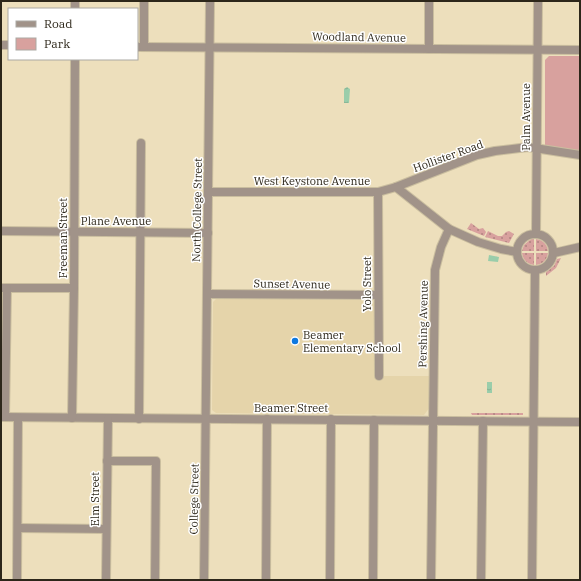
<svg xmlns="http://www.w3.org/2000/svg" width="581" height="581" font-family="'IBM Plex Serif',serif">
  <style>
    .built { fill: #e5d4aa }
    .grass { fill: url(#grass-dots) }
    .park { fill: #d8a19e }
    .water { fill: url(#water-ripples) }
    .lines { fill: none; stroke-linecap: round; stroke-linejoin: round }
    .minor-casing { stroke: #cabe9f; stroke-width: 10 }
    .minor { stroke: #a19389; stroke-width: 8 }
    .poi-dot { fill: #0d78e0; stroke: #fff; stroke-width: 1.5 }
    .labels { text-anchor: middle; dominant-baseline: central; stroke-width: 3; stroke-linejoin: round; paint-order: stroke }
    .street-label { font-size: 11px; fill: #2d271a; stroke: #fff }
    .poi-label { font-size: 11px; fill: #2d271a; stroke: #fff; text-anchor: start }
  </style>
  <defs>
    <pattern id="grass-dots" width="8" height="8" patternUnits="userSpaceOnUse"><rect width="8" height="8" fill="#d8a19e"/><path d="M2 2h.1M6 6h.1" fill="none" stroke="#b08380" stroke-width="1.8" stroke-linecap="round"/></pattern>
    <pattern id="water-ripples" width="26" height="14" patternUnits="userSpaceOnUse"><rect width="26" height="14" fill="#9acdaa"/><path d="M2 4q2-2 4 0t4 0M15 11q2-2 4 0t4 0" fill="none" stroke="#85b092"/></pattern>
  </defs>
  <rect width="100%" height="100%" fill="#eddfbc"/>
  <path class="built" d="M 217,298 L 372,300 L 377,306 L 377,376 L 429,376 L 430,407 L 424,415 L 216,413 L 212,410 L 213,302 Z"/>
  <g class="grass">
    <path d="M 471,223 L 479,229 L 483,228 L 486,232 L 484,236 L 467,229 Z"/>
    <path d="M 488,231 L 498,236 L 502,236 L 506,232 L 509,231 L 514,234 L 509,243 L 485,237 Z"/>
    <path d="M 531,239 L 534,239 L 534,251 L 522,251 L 524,245 Z"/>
    <path d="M 536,239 C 543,240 547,244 548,251 L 536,251 Z"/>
    <path d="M 522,253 L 534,253 L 534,265 C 527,264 523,260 522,253 Z"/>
    <path d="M 536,253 L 548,253 C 547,260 543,264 536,265 Z"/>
    <path d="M 561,258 L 556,268 L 546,276 L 546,272 L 554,266 L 557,259 Z"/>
    <path d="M 471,413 L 523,413 L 523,415 L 472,415 Z"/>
  </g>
  <path class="park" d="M 549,56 L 580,56 L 580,152 L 545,147 L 545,60 Z"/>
  <g class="water">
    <path d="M 347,87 L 350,89 L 349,103 L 344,103 L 344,89 Z"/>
    <path d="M 489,255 L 499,257 L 498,262 L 488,261 Z"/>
    <rect x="487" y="382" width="5" height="11"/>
  </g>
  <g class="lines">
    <g class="minor-casing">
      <g id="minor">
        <path d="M 75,9 L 75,1"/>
        <path d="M 1,45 L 9,45"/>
        <path d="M 137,47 L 580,50"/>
        <path d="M 144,47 L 144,1"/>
        <path d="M 429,49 L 429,1"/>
        <path d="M 396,187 L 477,155 L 495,151 L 528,147 L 580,155"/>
        <path d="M 208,192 L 378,192 L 396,187 L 449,229 L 478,242 L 501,249 L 517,252"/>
        <path d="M 378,192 L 379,376"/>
        <path d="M 1,231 L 208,233"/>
        <circle cx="535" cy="252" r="18"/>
        <path d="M 536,234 L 538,1"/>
        <path d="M 554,253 L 580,247"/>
        <path d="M 1,288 L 74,288"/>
        <path d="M 207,294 L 378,295"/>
        <path d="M 1,417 L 580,422"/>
        <path d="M 5,417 L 7,288"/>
        <path d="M 72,418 L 74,288 L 75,59"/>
        <path d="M 139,419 L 141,143"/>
        <path d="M 107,461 L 156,461 L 155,580"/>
        <path d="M 18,528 L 106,529"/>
        <path d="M 17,580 L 18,418"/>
        <path d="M 106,580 L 108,419"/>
        <path d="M 204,580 L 210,1"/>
        <path d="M 266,580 L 267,419"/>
        <path d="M 330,580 L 331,419"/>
        <path d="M 373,580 L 374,420"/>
        <path d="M 431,580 L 435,270 L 441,247 L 449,229"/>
        <path d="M 481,580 L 483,421"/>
        <path d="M 532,580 L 535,271"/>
      </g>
    </g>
    <use href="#minor" class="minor"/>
  </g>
  <circle class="poi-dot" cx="295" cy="341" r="4"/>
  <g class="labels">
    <g class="street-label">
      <text transform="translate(359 37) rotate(1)">Woodland Avenue</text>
      <text transform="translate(526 117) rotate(-90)">Palm Avenue</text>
      <text transform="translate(448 156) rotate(-20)">Hollister Road</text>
      <text x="312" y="181">West Keystone Avenue</text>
      <text transform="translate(197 210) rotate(-89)">North College Street</text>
      <text x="116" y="221">Plane Avenue</text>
      <text transform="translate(63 238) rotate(-90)">Freeman Street</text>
      <text transform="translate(292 284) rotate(1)">Sunset Avenue</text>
      <text transform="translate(367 284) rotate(-90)">Yolo Street</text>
      <text transform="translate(423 324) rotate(-89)">Pershing Avenue</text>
      <text x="291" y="408">Beamer Street</text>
      <text transform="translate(95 499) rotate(-90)">Elm Street</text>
      <text transform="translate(194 499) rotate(-89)">College Street</text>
    </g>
    <g class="poi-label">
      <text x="303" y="335">Beamer<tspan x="303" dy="13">Elementary School</tspan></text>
    </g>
  </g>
  <rect width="581" height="581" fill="none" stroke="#2d271a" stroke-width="4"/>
  <rect x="8" y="8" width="130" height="52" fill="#ffffff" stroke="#aba9a3"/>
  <rect x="16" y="21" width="20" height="6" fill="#a19389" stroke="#aba9a3"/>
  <text x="44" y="28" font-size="12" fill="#2d271a">Road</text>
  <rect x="16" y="38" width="20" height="12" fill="#d8a19e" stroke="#aba9a3"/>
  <text x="44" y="48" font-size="12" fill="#2d271a">Park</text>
</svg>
